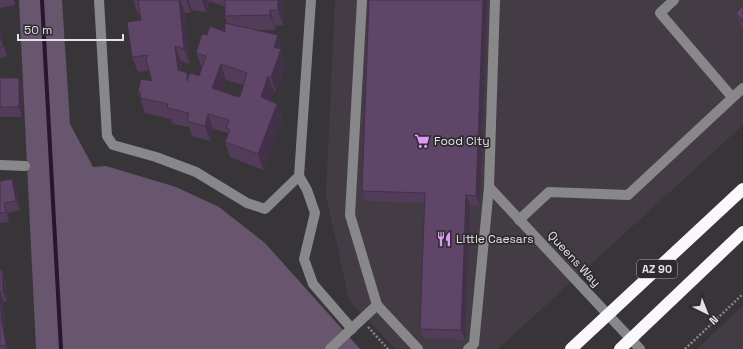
<svg xmlns="http://www.w3.org/2000/svg" width="743" height="349" font-family="'Space Grotesk',sans-serif">
  <style>
    .built { fill: #433c45 }
    .green { fill: #67566d }
    .lines { fill: none; stroke-linecap: round; stroke-linejoin: round }
    .stream { stroke: #2b1432; stroke-width: 4 }
    .path { stroke: #888689; stroke-width: 2.5; stroke-dasharray: 2 2; stroke-linecap: butt }
    .minor { stroke: #888789; stroke-width: 10 }
    .highway { stroke: #fbf8fc; stroke-width: 12 }
    .wall { fill: #523c59; fill-rule: evenodd }
    .shaded-wall { fill: #423149 }
    .building { fill: #5f4668; stroke: #423149; fill-rule: evenodd }
    .labels { text-anchor: middle; dominant-baseline: central; stroke-width: 3.5; stroke-linejoin: round; paint-order: stroke }
    .shield { fill: #2e2b2e; stroke: #adabad; stroke-width: 1 }
    .shield-label { font-size: 11px; font-weight: bold; fill: #e4e2e4 }
    .poi-label { font-size: 12px; fill: #e4e2e4; stroke: #2e2b2e; text-anchor: start }
    .street-label { font-size: 12px; fill: #e4e2e4; stroke: #2e2b2e }
  </style>
  <rect width="100%" height="100%" fill="#383539"/>
  <g class="built">
    <path d="M 335,0 L 743,0 L 743,125 L 498,349 L 395,349 L 349,300 L 326,195 Z"/>
    <path d="M 743,306 L 743,349 L 697,349 Z"/>
  </g>
  <path class="green" d="M 19,0 L 62,0 L 70,124 L 93,167 L 106,166 L 176,187 L 219,207 L 265,243 L 360,349 L 36,349 Z"/>
  <g class="lines">
    <path class="stream" d="M 42,0 L 61,349"/>
    <g class="path">
      <path d="M 368,327 L 388,349"/>
      <path d="M 685,349 L 743,294"/>
    </g>
    <g class="minor">
      <path d="M 99,0 L 107,136 L 113,145 L 156,157 L 196,172 L 247,203 L 265,209 L 299,176 L 311,0"/>
      <path d="M 362,0 L 350,215 L 377,305"/>
      <path d="M 674,0 L 660,13 L 732,97"/>
      <path d="M 0,165 L 25,166"/>
      <path d="M 299,176 L 307,190 L 315,213 L 304,259 L 313,284 L 352,329"/>
      <path d="M 489,187 L 640,349"/>
      <path d="M 519,220 L 549,192 L 628,195 L 743,88"/>
      <path d="M 330,349 L 377,305 L 418,349"/>
      <path d="M 468,349 L 474,344 L 489,187 L 495,0"/>
    </g>
    <g class="highway">
      <path d="M 571,349 L 743,189"/>
      <path d="M 620,349 L 743,232"/>
    </g>
  </g>
  <g class="wall">
    <path d="M 0,0 L 14,0 L 15,5 L 0,8 Z"/>
    <path d="M 133,0 L 284,0 L 283,25 L 275,26 L 276,30 L 258,30 L 283,50 L 282,53 L 286,64 L 276,92 L 274,91 L 270,101 L 277,104 L 283,119 L 263,170 L 230,157 L 225,142 L 228,134 L 228,133 L 213,129 L 210,141 L 192,136 L 189,127 L 173,124 L 171,119 L 145,113 L 138,92 L 152,81 L 149,70 L 138,72 L 132,57 L 141,20 L 140,14 L 138,14 ZM 209,1 L 225,7 L 225,16 L 227,23 L 225,32 L 207,35 L 196,53 L 202,68 L 199,76 L 188,78 L 187,73 L 182,71 L 181,61 L 190,64 L 185,13 L 191,13 L 192,10 L 206,12 ZM 226,80 L 243,85 L 240,97 L 238,97 L 222,91 Z"/>
    <path d="M 487,0 L 480,205 L 470,205 L 465,340 L 424,338 L 420,329 L 425,203 L 365,201 L 362,191 Z"/>
    <path d="M 743,6 L 743,29 L 740,25 L 736,13 Z"/>
    <path d="M 0,31 L 7,56 L 0,58 Z"/>
    <path d="M 0,78 L 19,78 L 23,87 L 22,117 L 0,117 Z"/>
    <path d="M 12,179 L 16,188 L 20,210 L 7,213 L 9,222 L 0,223 L 0,181 Z"/>
    <path d="M 0,270 L 5,279 L 7,301 L 4,302 L 5,333 L 8,349 L 0,349 Z"/>
  </g>
  <g class="shaded-wall">
    <path d="M 179,0 L 180,0 L 185,13 L 190,64 L 184,49 Z"/>
    <path d="M 186,0 L 188,0 L 192,10 L 191,13 Z"/>
    <path d="M 202,0 L 208,0 L 206,12 Z"/>
    <path d="M 278,0 L 284,0 L 283,25 L 278,10 Z"/>
    <path d="M 483,0 L 487,0 L 480,205 L 476,196 Z"/>
    <path d="M 270,10 L 275,26 L 276,30 L 270,15 Z"/>
    <path d="M 0,31 L 7,56 L 0,35 Z"/>
    <path d="M 278,35 L 283,50 L 282,53 L 286,64 L 276,92 L 271,77 L 274,47 Z"/>
    <path d="M 175,46 L 181,61 L 184,86 L 178,70 Z"/>
    <path d="M 221,64 L 226,80 L 218,103 L 212,88 Z"/>
    <path d="M 268,76 L 274,91 L 266,112 L 261,97 Z"/>
    <path d="M 19,78 L 23,87 L 22,117 L 19,107 Z"/>
    <path d="M 277,104 L 283,119 L 263,170 L 258,154 Z"/>
    <path d="M 208,114 L 213,129 L 210,141 L 205,126 Z"/>
    <path d="M 12,179 L 16,188 L 20,210 L 16,201 Z"/>
    <path d="M 466,195 L 470,205 L 465,340 L 461,330 Z"/>
    <path d="M 2,269 L 5,279 L 7,301 L 3,292 Z"/>
    <path d="M 0,292 L 4,302 L 5,333 L 8,349 L 7,349 L 6,345 L 2,323 Z"/>
  </g>
  <g class="building">
    <path d="M 138,0 L 179,0 L 184,49 L 175,46 L 178,70 L 187,73 L 187,81 L 190,73 L 199,76 L 206,56 L 196,53 L 202,34 L 207,35 L 210,26 L 225,32 L 225,23 L 278,35 L 274,47 L 281,49 L 271,77 L 268,76 L 261,97 L 277,104 L 258,154 L 225,142 L 230,130 L 226,128 L 229,120 L 208,114 L 205,126 L 187,121 L 189,113 L 167,108 L 168,104 L 140,98 L 141,92 L 138,92 L 141,79 L 152,81 L 146,60 L 148,55 L 132,57 L 127,22 L 141,20 ZM 221,64 L 247,73 L 240,97 L 238,96 L 238,97 L 212,88 Z"/>
    <path d="M 225,0 L 278,0 L 278,10 L 270,10 L 270,15 L 225,16 Z"/>
    <path d="M 369,0 L 483,0 L 476,196 L 466,195 L 461,330 L 420,329 L 425,193 L 362,191 Z"/>
    <path d="M 743,6 L 743,21 L 736,13 Z"/>
    <path d="M 0,35 L 3,47 L 0,47 Z"/>
    <rect x="0" y="78" width="19" height="29"/>
    <path d="M 12,179 L 16,201 L 4,203 L 6,212 L 0,213 L 0,181 Z"/>
    <path d="M 2,269 L 3,292 L 0,292 L 2,323 L 6,345 L 0,346 L 0,270 Z"/>
  </g>
  <defs>
    <g id="supermarket-bare" transform="scale(1.2)"><path d="M-6-5.5h2.5l.6 2H6L4.5 2H-2.5L-4.4-4H-6ZM-1.5 3.2a1.3 1.3 0 1 0 .1 0ZM3 3.2a1.3 1.3 0 1 0 .1 0Z" fill="#dd99f4" stroke="#2e2b2e" stroke-width="2.5" paint-order="stroke"/></g>
    <g id="restaurant-bare" transform="scale(1.2)"><path d="M-5-6h1v4h1v-4h1v4h1v-4h1v5L-1.5 .5V6h-2V.5L-5-1ZM5-6V6H3V1.5H1.5Q1.5-4 5-6Z" fill="#dd99f4" stroke="#2e2b2e" stroke-width="2.5" paint-order="stroke"/></g>
  </defs>
  <g fill-rule="evenodd">
    <use href="#supermarket-bare" x="422" y="141"/>
    <use href="#restaurant-bare" x="444" y="239"/>
  </g>
  <g class="labels">
    <rect class="shield" x="637" y="260" width="40" height="18" rx="3"/>
    <g class="shield-label">
      <text x="657" y="269">AZ 90</text>
    </g>
    <g class="poi-label">
      <text x="434" y="141">Food City</text>
      <text x="456" y="239">Little Caesars</text>
    </g>
    <g class="street-label">
      <text transform="translate(574 259) rotate(47)">Queens Way</text>
    </g>
  </g>
  <g transform="translate(707 313) rotate(137)" stroke="#2e2b2e" stroke-width="3" paint-order="stroke">
  <path d="M0-3L7 15L0 10L-7 15Z" fill="#e4e2e4"/>
  <text y="-6" font-size="11" font-weight="bold" text-anchor="middle" fill="#e4e2e4">N</text>
  </g>
  <path d="M18 34v6h105v-6" fill="none" stroke="#e4e2e4" stroke-width="2"/>
  <text x="24" y="34" font-size="12" fill="#e4e2e4" stroke="#2e2b2e" stroke-width="3" paint-order="stroke">50 m</text>
</svg>
